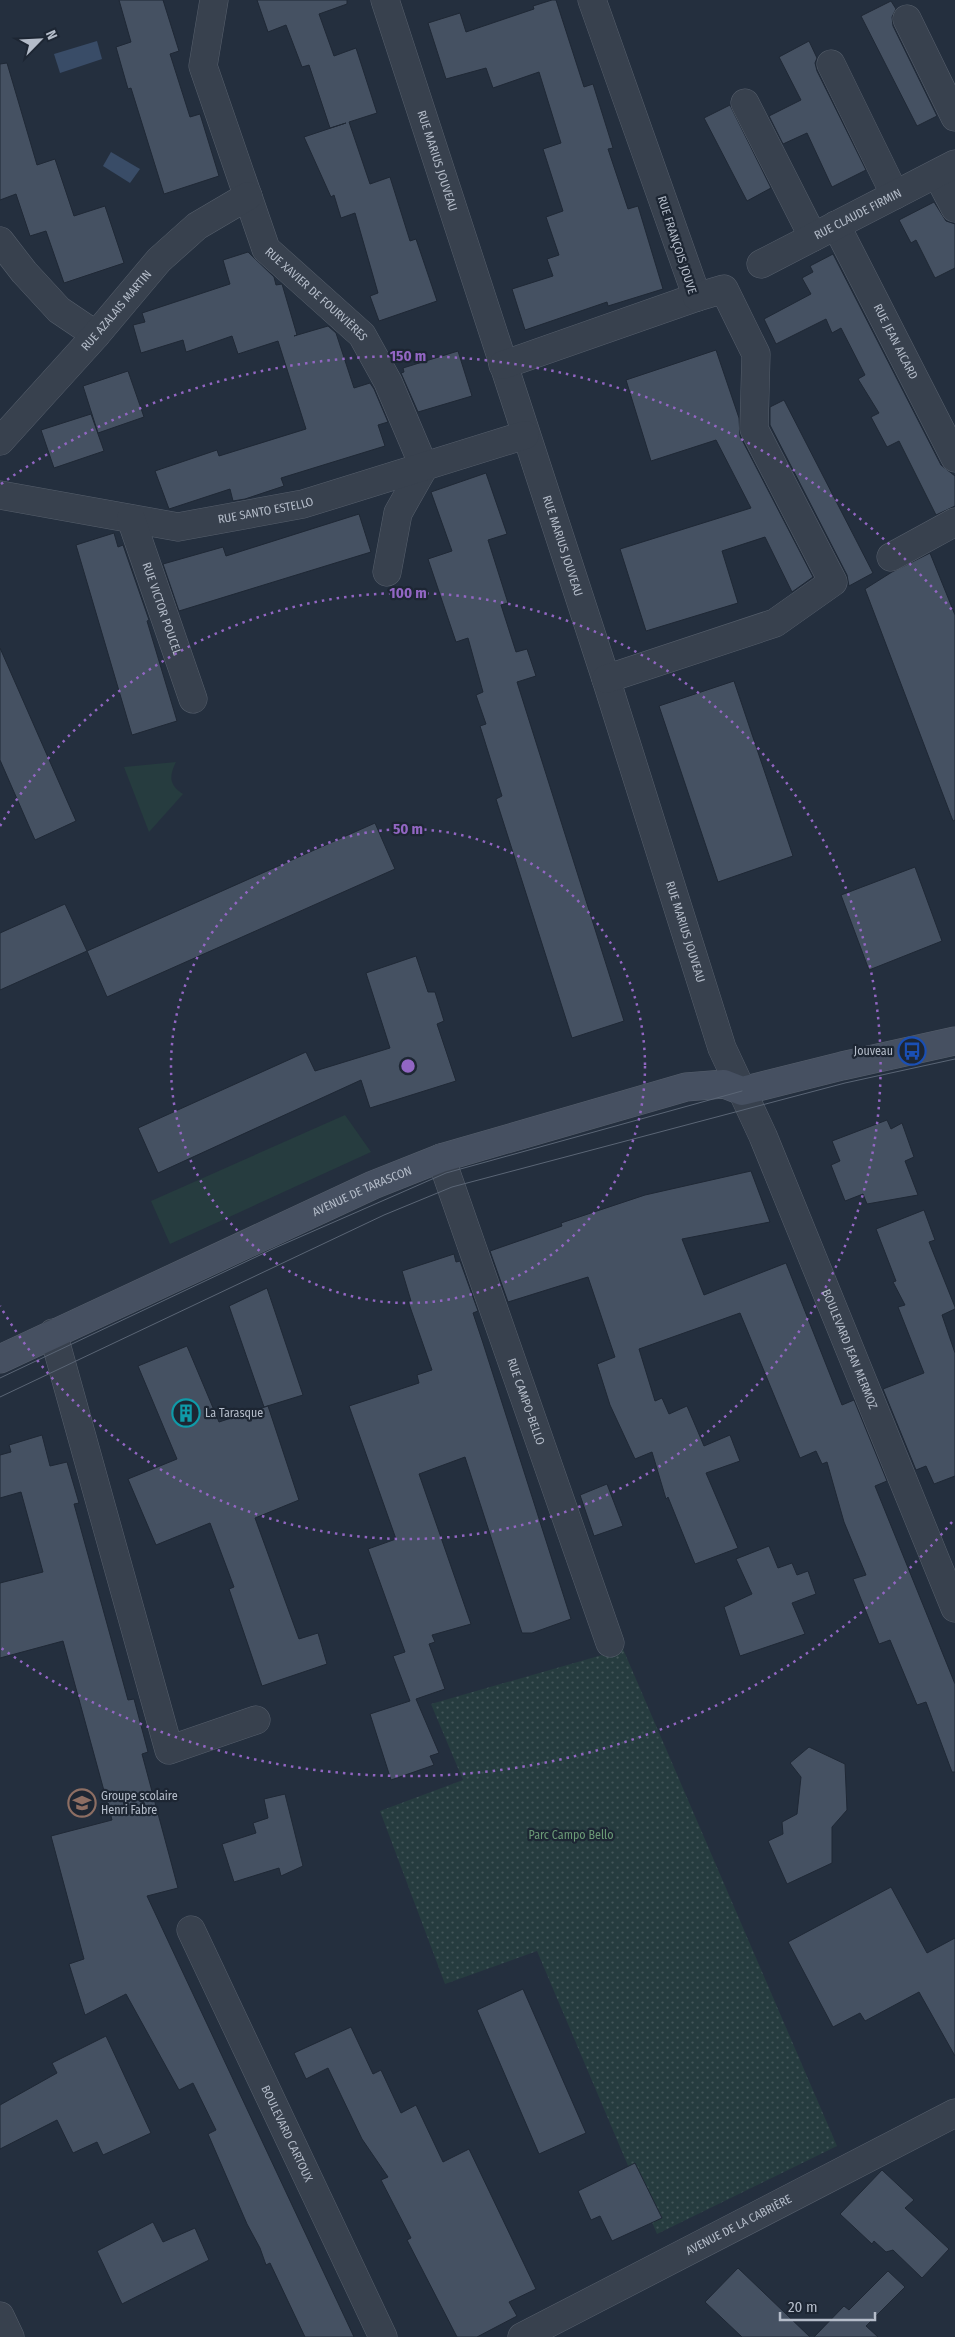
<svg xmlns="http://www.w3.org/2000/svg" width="955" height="2337" font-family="'Fira Sans Condensed',sans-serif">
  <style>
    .green { fill: #263c3f }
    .park { fill: url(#park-dots) }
    .water { fill: #394c67 }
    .building { fill: #455162; stroke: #1f2835 }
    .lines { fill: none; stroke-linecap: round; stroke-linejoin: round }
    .street-casing { stroke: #565f6c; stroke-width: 29 }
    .secondary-casing { stroke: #565f6c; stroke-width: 29 }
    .street { stroke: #38414e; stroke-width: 28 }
    .secondary { stroke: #465061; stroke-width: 28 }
    .tram { stroke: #5a6575; stroke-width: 1 }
    .ring { fill: none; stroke: #9266c3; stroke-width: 2.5; stroke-dasharray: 2.5 5 }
    .labels { text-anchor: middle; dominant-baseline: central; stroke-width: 4.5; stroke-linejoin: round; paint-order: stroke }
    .street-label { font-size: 12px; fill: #b4bcc9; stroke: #1d2633 }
    .poi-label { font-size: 12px; fill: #b4bcc9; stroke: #1d2633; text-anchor: start }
    .park-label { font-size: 12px; fill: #6b9a76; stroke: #1d2633 }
    .centre { fill: #9266c3; stroke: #1d2633; stroke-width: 2.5 }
    .ring-label { font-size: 15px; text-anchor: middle; font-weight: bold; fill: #9266c3; stroke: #1d2633; stroke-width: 4.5; stroke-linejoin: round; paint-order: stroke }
  </style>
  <defs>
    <pattern id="park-dots" width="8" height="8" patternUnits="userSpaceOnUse" patternTransform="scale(1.25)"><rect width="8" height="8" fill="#263c3f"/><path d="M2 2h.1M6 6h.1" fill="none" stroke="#435659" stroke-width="1.8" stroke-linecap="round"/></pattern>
  </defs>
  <rect width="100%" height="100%" fill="#242f3e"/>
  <g class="green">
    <path d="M 176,762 C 169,776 169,785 183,794 L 149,832 L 124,767 Z"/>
    <path d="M 345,1115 L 371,1152 L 170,1244 L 151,1201 Z"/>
  </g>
  <path class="park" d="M 623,1649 L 837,2146 L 657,2234 L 537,1951 L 445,1984 L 380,1811 L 463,1780 L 431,1704 Z"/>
  <g class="water">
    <path d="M 97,41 L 102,59 L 60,73 L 54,54 Z"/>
    <path d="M 111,152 L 140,169 L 130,183 L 103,166 Z"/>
  </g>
  <g class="building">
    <path d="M 119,0 L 163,0 L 179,51 L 170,54 L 190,117 L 200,114 L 219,176 L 164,194 L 131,88 L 128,89 L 116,47 L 131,42 Z"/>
    <path d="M 257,0 L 347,0 L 347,4 L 319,14 L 334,56 L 356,48 L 377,113 L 349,122 L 370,184 L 390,177 L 410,241 L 416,239 L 437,301 L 379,321 L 370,296 L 378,293 L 355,213 L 341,218 L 334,195 L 331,197 L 304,137 L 346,123 L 330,128 L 309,65 L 302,67 L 286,25 L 268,32 Z"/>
    <path d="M 552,0 L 556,0 L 584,87 L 593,84 L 613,148 L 608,149 L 628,209 L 638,206 L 663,289 L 608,306 L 607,302 L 525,330 L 512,289 L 553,276 L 547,259 L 559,255 L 546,217 L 563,211 L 543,149 L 561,143 L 539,72 L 493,88 L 486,68 L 446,79 L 428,23 L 460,13 L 466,32 L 534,9 L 533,6 Z"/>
    <path d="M 891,1 L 896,9 L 892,17 L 893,26 L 937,116 L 917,126 L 861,16 Z"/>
    <path d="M 809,41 L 817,58 L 815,63 L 817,71 L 866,170 L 832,187 L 807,133 L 783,144 L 769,116 L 801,100 L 779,57 Z"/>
    <path d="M 7,63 L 37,165 L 55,159 L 74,216 L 105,206 L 124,263 L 64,283 L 46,231 L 30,236 L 16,194 L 0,200 L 0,64 Z"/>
    <path d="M 730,105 L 771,188 L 747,201 L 704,118 Z"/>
    <path d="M 934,202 L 946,221 L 955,224 L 955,268 L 935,278 L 916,240 L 911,243 L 899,220 Z"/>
    <path d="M 248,252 L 274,277 L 276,285 L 282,284 L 297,335 L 294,336 L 328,326 L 336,333 L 354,388 L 370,383 L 374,389 L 388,422 L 378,425 L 385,446 L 281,478 L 284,486 L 245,499 L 233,501 L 230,489 L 169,509 L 155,471 L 217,450 L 219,456 L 306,429 L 278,341 L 238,354 L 232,336 L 186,352 L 183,340 L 141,353 L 133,325 L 145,322 L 142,313 L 230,284 L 223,260 Z"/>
    <path d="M 833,254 L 941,465 L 955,476 L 955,506 L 936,515 L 899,441 L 887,447 L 871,417 L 879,413 L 858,379 L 865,375 L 841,328 L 832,333 L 826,319 L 776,344 L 764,319 L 811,294 L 802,278 L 813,272 L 810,266 Z"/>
    <path d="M 716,350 L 739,418 L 740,436 L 813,577 L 792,592 L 765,537 L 722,551 L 738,603 L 646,631 L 620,549 L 751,508 L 716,440 L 651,461 L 626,380 Z"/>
    <path d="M 458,351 L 472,396 L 418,412 L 401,373 L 404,372 L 403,368 Z"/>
    <path d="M 128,371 L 144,417 L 98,433 L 83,386 Z"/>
    <path d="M 784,400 L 873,573 L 849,586 L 847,575 L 770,425 L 770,407 Z"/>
    <path d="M 91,414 L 104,451 L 54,468 L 41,430 Z"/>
    <path d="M 486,473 L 507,534 L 488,540 L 508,603 L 501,605 L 516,652 L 527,649 L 536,676 L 517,682 L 624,1021 L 572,1038 L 496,799 L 502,796 L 480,726 L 486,724 L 476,695 L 483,692 L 468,638 L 456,642 L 428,559 L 452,551 L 431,492 Z"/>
    <path d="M 359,514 L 371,552 L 179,611 L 163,564 L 223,547 L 226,556 Z"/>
    <path d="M 114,533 L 118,547 L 123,545 L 149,620 L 147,621 L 177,721 L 132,735 L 76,545 Z"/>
    <path d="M 930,553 L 955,615 L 955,820 L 953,821 L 865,589 L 892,572 Z"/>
    <path d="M 0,648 L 76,821 L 35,840 L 0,760 Z"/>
    <path d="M 734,681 L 793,856 L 718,882 L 659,706 Z"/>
    <path d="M 375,823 L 395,869 L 107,997 L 87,951 Z"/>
    <path d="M 915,867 L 942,941 L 869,970 L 841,895 Z"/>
    <path d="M 65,904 L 87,951 L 0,990 L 0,933 Z"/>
    <path d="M 416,956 L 428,992 L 435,992 L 444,1021 L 437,1024 L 456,1081 L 370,1108 L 361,1080 L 158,1173 L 138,1128 L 306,1052 L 315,1071 L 390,1048 L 366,973 Z"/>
    <path d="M 887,1120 L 891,1129 L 902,1123 L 914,1157 L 905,1161 L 918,1195 L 867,1204 L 863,1194 L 845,1201 L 831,1165 L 840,1161 L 832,1141 Z"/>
    <path d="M 751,1171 L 770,1222 L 682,1239 L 704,1295 L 786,1263 L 842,1405 L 854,1400 L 887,1481 L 875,1486 L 955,1684 L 955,1772 L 952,1772 L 926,1702 L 917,1705 L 890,1640 L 879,1644 L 853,1579 L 866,1575 L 844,1522 L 827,1462 L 822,1464 L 816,1451 L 800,1458 L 740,1313 L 639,1349 L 655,1401 L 662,1398 L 669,1414 L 687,1406 L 704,1446 L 730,1435 L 740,1461 L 706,1473 L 738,1548 L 695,1564 L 668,1497 L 666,1499 L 652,1452 L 635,1459 L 610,1405 L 597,1364 L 615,1357 L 588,1277 L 508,1302 L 490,1251 L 562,1226 L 561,1223 L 645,1195 Z"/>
    <path d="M 924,1210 L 935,1240 L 929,1242 L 955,1307 L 955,1309 L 942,1315 L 955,1353 L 955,1476 L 934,1484 L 926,1466 L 916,1470 L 883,1389 L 924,1373 L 898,1307 L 905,1305 L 893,1282 L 896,1281 L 876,1229 Z"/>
    <path d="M 454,1254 L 456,1262 L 460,1261 L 478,1311 L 473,1313 L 483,1343 L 571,1619 L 532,1633 L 522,1633 L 465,1457 L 419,1474 L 471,1624 L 432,1635 L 435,1642 L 429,1644 L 445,1689 L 416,1699 L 439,1753 L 430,1756 L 434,1765 L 391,1780 L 370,1714 L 410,1701 L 393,1656 L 405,1652 L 368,1549 L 396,1539 L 349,1406 L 419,1383 L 417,1375 L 432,1370 L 408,1301 L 411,1301 L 402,1271 Z"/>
    <path d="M 267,1288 L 303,1395 L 264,1407 L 229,1306 Z"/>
    <path d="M 187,1346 L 219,1422 L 268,1406 L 299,1500 L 255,1518 L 299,1639 L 318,1633 L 327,1664 L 262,1686 L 229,1589 L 234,1587 L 210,1523 L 156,1545 L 128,1479 L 177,1459 L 138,1366 Z"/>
    <path d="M 42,1435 L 50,1466 L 67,1462 L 79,1503 L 74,1504 L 128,1700 L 134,1699 L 148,1752 L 142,1754 L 178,1888 L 147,1896 L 354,2337 L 305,2337 L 270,2263 L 266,2265 L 260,2248 L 247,2224 L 208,2134 L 216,2130 L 193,2083 L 179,2090 L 126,1994 L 85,2015 L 69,1964 L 84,1959 L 51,1836 L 112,1820 L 63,1641 L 0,1658 L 0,1583 L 43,1572 L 21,1492 L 0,1498 L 0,1455 L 11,1452 L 9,1445 Z"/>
    <path d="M 607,1484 L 623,1526 L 594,1536 L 580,1495 Z"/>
    <path d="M 769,1546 L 778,1568 L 792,1563 L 797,1575 L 808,1571 L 816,1594 L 792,1603 L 805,1634 L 740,1656 L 724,1607 L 752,1594 L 736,1559 Z"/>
    <path d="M 809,1747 L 845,1764 L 847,1810 L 832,1827 L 832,1863 L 787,1884 L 768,1841 L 783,1834 L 782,1822 L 797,1814 L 801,1777 L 790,1763 Z"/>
    <path d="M 285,1794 L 303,1866 L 281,1876 L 279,1868 L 234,1882 L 222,1844 L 256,1833 L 253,1823 L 268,1818 L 264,1799 Z"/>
    <path d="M 891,1887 L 927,1953 L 955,1938 L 955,2056 L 919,1992 L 865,2021 L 860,2013 L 833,2027 L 788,1942 Z"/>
    <path d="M 523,1989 L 586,2133 L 539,2154 L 477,2010 Z"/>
    <path d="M 351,2027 L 373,2074 L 381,2070 L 401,2113 L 416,2105 L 443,2162 L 469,2149 L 536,2289 L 509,2302 L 517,2316 L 477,2337 L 457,2337 L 407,2240 L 411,2238 L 381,2180 L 388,2177 L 362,2139 L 328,2068 L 306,2079 L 294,2053 Z"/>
    <path d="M 106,2036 L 151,2133 L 103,2155 L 97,2142 L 73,2153 L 57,2120 L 0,2149 L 0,2105 L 57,2073 L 52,2063 Z"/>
    <path d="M 635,2163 L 662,2218 L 612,2241 L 600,2216 L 591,2220 L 578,2191 Z"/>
    <path d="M 882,2170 L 914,2200 L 905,2208 L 949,2249 L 922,2278 L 893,2250 L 886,2252 L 874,2241 L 872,2244 L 840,2214 Z"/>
    <path d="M 153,2222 L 163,2242 L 195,2228 L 209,2260 L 122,2304 L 97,2251 Z"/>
    <path d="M 738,2268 L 810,2337 L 742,2337 L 705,2302 Z"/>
    <path d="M 888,2271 L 905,2287 L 866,2326 L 878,2337 L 814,2337 L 844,2306 L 849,2310 Z"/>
  </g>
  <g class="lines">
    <g class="street-casing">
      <g id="street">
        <path id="s1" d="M 214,0 L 203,66 L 266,249 L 362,335 L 388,382 L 424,467 L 398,513 L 387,572"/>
        <path id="s2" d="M 385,0 L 606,679 L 722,1048 L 763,1136 L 955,1608"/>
        <path d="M 907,19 L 955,117"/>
        <path d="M 831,64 L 895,195"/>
        <path d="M 745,103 L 813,237"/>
        <path d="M 937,174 L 955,208"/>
        <path id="s3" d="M 836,225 L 955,458"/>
        <path d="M 0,241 L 24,272 L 59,310 L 96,335"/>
        <path id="s4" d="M 761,264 L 955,164"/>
        <path d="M 503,365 L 697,297 L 592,0"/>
        <path id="s5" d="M 0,441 L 96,335 L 159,260 L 197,226 L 248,196"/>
        <path id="s6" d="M 0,495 L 178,527 L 303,504 L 525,435"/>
        <path id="s7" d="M 131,519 L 193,699"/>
        <path d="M 891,557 L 955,522"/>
        <path d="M 606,679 L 775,623 L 833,582 L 754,429 L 756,354 L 724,289 L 697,297"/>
        <path id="s8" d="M 441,1158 L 610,1643"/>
        <path d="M 53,1333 L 169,1750 L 256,1720"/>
        <path id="s9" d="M 191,1930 L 383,2337"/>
        <path d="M 0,2316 L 10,2337"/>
        <path id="s10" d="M 522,2337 L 955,2113"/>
      </g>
    </g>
    <g class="secondary-casing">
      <g id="secondary">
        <path id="s11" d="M 0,1359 L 373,1185 L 441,1158 L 686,1087 L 724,1084 L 742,1091 L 842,1066 L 955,1041"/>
      </g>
    </g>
    <use href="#street" class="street"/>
    <use href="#secondary" class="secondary"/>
    <g class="tram">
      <path d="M 0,1378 L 277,1247 L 446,1173 L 742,1091"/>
      <path d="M 0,1397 L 384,1215 L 452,1187 L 845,1083 L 955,1059"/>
    </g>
  </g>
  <g class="ring">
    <circle cx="408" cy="1066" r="237"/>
    <path d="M0 826A473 473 0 1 1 0 1306"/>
    <path d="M952 1522A710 710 0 0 1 1 1648M1 484A710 710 0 0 1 952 610"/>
  </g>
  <defs>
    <g id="bus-ring" transform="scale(1.4375)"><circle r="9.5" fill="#1d2633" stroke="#1a4fb4" stroke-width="1.5"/><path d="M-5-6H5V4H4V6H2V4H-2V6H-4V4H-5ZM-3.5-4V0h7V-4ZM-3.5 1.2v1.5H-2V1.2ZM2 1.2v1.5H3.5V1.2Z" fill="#1a4fb4"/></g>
    <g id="building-ring" transform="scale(1.4375)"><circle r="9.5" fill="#1d2633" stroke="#0f9aa8" stroke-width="1.5"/><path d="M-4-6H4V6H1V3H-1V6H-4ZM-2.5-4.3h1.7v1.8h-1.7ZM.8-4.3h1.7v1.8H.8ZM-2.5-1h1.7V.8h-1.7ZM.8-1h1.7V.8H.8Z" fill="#0f9aa8"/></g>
    <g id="school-ring" transform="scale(1.4375)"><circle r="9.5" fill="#1d2633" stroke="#8d6e63" stroke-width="1.5"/><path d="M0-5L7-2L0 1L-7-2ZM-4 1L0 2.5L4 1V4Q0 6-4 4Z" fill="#8d6e63"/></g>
  </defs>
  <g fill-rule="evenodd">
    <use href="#bus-ring" x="912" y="1051"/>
    <use href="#building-ring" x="186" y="1413"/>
    <use href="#school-ring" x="82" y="1803"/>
  </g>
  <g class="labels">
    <g class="street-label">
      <text stroke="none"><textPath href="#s2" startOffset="169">RUE MARIUS JOUVEAU</textPath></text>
      <text stroke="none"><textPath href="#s4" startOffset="109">RUE CLAUDE FIRMIN</textPath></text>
      <text transform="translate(677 245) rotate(72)">RUE FRANÇOIS JOUVE</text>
      <text stroke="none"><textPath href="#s1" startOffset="328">RUE XAVIER DE FOURVIÈRES</textPath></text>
      <text stroke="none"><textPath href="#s5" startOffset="175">RUE AZALAIS MARTIN</textPath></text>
      <text stroke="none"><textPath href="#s3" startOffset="131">RUE JEAN AICARD</textPath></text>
      <text stroke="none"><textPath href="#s6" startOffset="270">RUE SANTO ESTELLO</textPath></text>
      <text stroke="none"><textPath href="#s2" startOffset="574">RUE MARIUS JOUVEAU</textPath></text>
      <text stroke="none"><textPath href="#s7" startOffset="95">RUE VICTOR POUCEL</textPath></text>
      <text stroke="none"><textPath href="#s2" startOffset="979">RUE MARIUS JOUVEAU</textPath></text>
      <text stroke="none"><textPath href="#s11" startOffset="399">AVENUE DE TARASCON</textPath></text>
      <text stroke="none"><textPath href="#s2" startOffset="1428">BOULEVARD JEAN MERMOZ</textPath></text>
      <text stroke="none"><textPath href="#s8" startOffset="258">RUE CAMPO-BELLO</textPath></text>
      <text stroke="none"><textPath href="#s9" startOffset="225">BOULEVARD CARTOUX</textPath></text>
      <text stroke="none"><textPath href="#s10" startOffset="244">AVENUE DE LA CABRIÈRE</textPath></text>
    </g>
    <g class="poi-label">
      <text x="893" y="1051" text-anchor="end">Jouveau</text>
      <text x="205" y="1413">La Tarasque</text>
      <text x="101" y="1796">Groupe scolaire<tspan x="101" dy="14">Henri Fabre</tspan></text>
    </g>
    <g class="park-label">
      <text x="571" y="1835">Parc Campo Bello</text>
    </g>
  </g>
  <circle cx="408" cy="1066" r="8" class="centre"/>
  <g class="ring-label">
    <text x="408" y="361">150 m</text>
    <text x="408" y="598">100 m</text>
    <text x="408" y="834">50 m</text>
  </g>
  <g transform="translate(40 40) rotate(66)" stroke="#1d2633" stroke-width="4" paint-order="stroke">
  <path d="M0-4L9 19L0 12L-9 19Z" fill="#b4bcc9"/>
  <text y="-8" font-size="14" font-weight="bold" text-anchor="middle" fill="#b4bcc9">N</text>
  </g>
  <path d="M780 2312v8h95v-8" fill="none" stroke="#b4bcc9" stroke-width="2.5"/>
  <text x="788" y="2312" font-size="15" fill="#b4bcc9" stroke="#1d2633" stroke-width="4" paint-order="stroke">20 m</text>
</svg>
